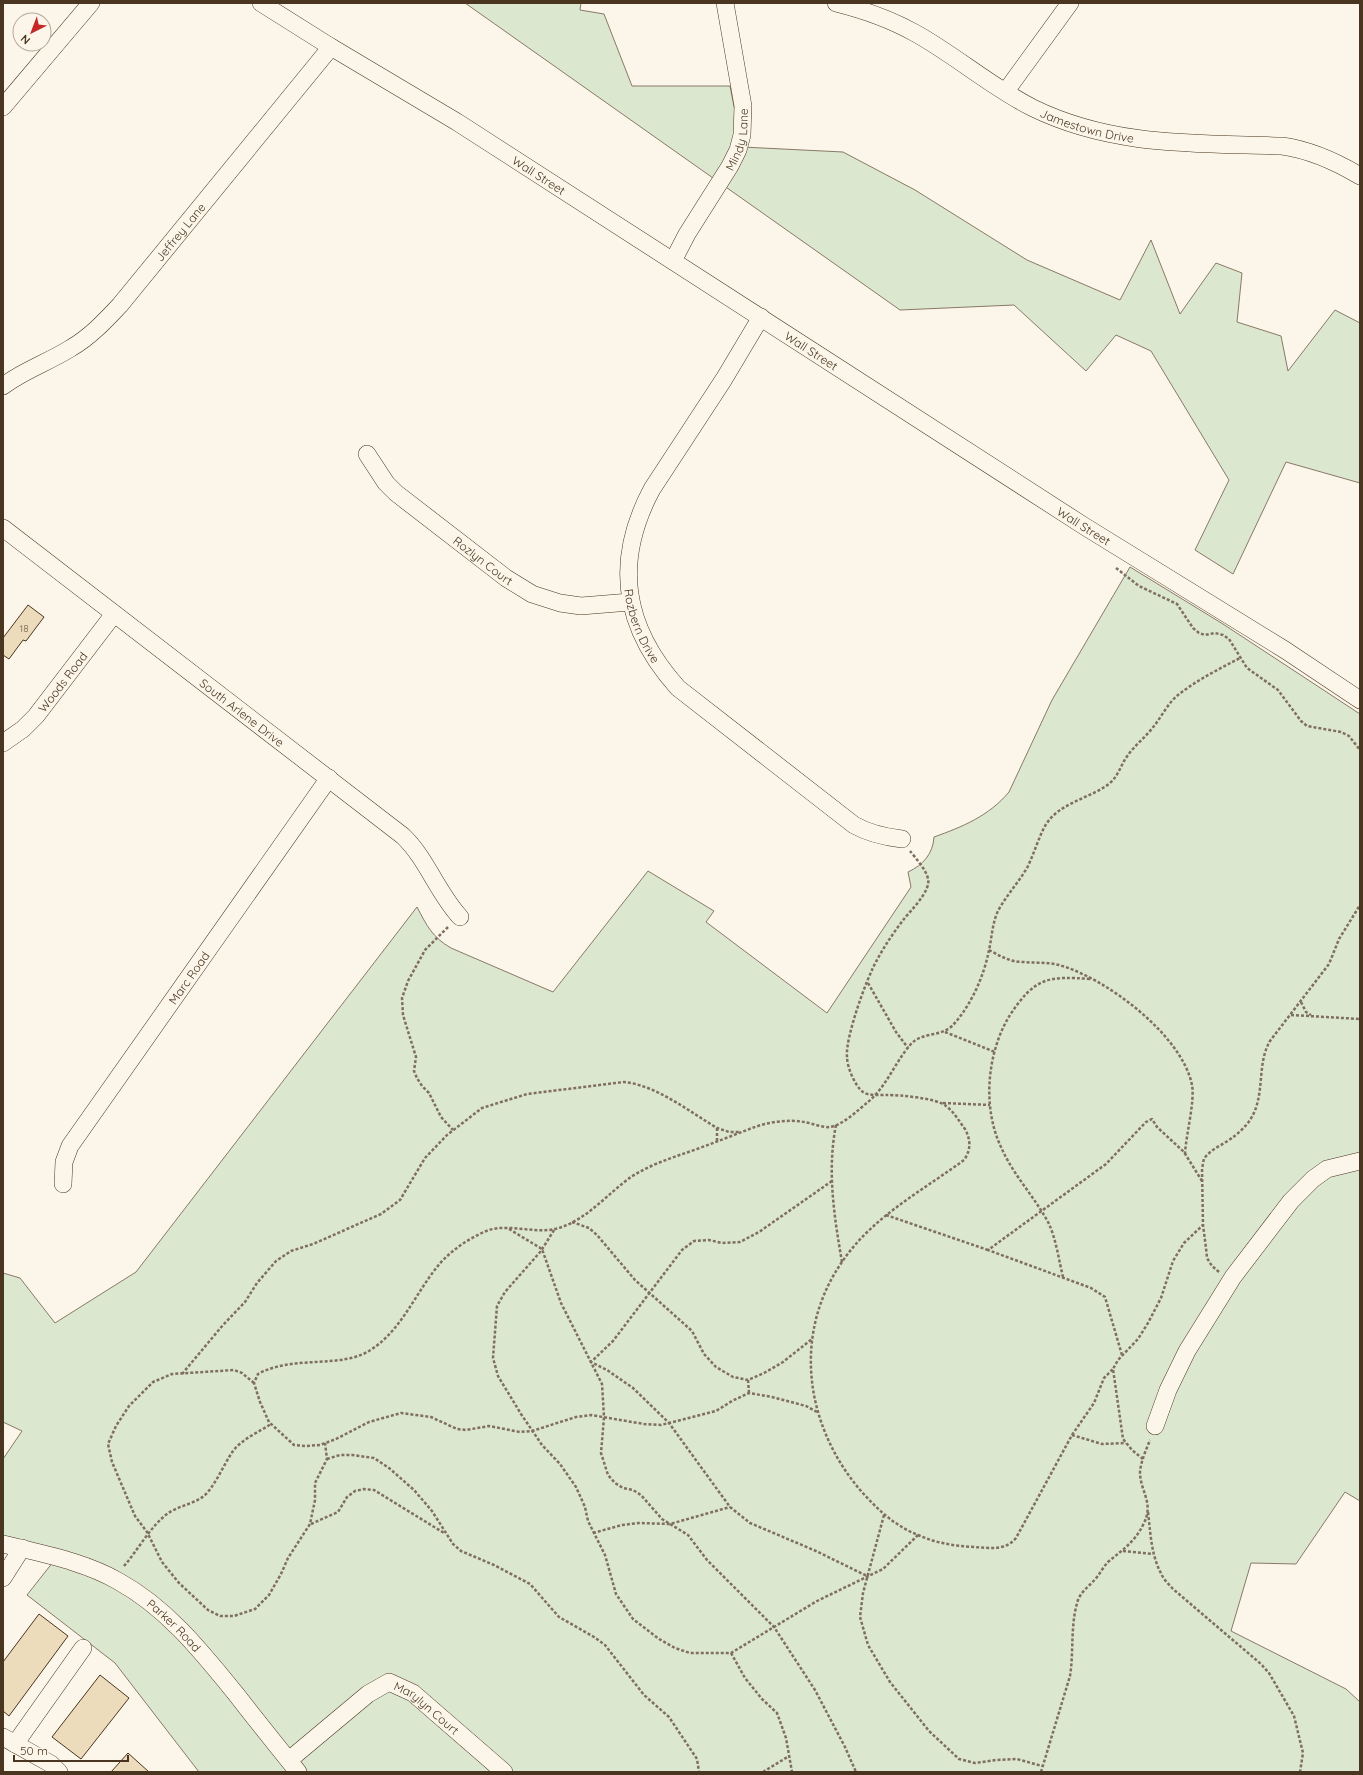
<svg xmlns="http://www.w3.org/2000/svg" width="1363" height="1775" font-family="Quicksand,sans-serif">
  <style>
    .green { fill: #dce7d0; stroke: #887966 }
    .building { fill: #ecdcbc; stroke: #4a3520 }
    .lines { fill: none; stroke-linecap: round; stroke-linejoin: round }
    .minor-casing { stroke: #4a3520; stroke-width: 18 }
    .path { stroke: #7f6f5c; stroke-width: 2.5; stroke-dasharray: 3 2; stroke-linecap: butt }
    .minor { stroke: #fbf6e9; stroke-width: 17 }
    .labels { text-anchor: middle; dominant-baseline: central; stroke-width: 3; stroke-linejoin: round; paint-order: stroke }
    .number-label { font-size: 10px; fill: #725f47 }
    .street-label { font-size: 12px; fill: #4a3520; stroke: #fbf6e9 }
  </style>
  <rect width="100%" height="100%" fill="#fbf6e9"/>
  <g class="green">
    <path d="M 465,3 L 581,3 L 580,10 L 604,14 L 632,86 L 730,86 L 742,147 L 843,152 L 915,190 L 1027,260 L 1120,300 L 1151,240 L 1180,314 L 1216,263 L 1242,273 L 1237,322 L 1281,336 L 1288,371 L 1335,310 L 1360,323 L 1360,483 L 1286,462 L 1233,574 L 1195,550 L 1229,480 L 1151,351 L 1116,335 L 1086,371 L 1014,305 L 900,310 Z"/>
    <path d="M 1130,567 L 1223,624 L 1360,714 L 1360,1501 L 1345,1492 L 1296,1564 L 1251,1563 L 1231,1631 L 1346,1689 L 1360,1702 L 1360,1772 L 199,1772 L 115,1663 L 27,1595 L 57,1557 L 3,1542 L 3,1459 L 22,1431 L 3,1422 L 3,1273 L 20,1278 L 55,1323 L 136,1272 L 417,907 C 427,926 432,937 451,948 L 553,992 L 648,871 L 714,911 L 706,922 L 827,1013 L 911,887 L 908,872 C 923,865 933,854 934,837 C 962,827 989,816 1009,792 L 1052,700 Z"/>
  </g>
  <g class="building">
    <path d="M 28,605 L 44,617 L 26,641 L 23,640 L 9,659 L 3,655 L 3,638 Z"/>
    <path d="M 39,1614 L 68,1636 L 9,1716 L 3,1711 L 3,1662 Z"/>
    <path d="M 100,1675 L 129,1698 L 81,1759 L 52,1737 Z"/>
    <path d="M 128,1753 L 149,1772 L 111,1772 Z"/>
  </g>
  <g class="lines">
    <g class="minor-casing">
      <g id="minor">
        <path id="s1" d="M 261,3 L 331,47 L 457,122 L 1084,526 L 1285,650 L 1360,700"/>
        <path id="s2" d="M 836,3 C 864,10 890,19 915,33 C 955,55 991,87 1033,108 C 1113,147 1195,143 1282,146 C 1311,150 1335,161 1360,176"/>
        <path d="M 1006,91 L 1070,3"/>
        <path d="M 3,107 L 91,3"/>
        <path id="s3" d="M 673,261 L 687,234 L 730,166 L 738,150 L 742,135 L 743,106 L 725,3"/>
        <path id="s4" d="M 761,317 L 724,379 L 652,489 C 613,562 623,627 678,688 L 854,825 C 870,834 885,837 902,839"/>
        <path id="s5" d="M 3,386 C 24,370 49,362 71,348 C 90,337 105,321 120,305 L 331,47"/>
        <path id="s6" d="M 367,454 L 386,483 L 396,493 L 506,578 L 532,594 L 560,603 L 581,606 L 630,602"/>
        <path id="s7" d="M 3,528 L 403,836 C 427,859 437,892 460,917"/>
        <path id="s8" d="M 3,743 L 23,729 L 36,716 L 114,614"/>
        <path id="s9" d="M 63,1184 L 64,1162 L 70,1146 L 329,778"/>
        <path d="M 1155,1426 L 1168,1390 L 1187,1351 L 1233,1277 L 1291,1201 L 1313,1179 L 1327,1169 L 1360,1161"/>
        <path id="s10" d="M 3,1544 C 42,1554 83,1561 118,1581 C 167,1608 201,1651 236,1694 C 256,1720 277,1746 298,1772"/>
        <path d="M 3,1578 L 22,1548"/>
        <path d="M 3,1737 L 51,1764 L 59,1772"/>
        <path d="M 15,1744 L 83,1648"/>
        <path id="s11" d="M 289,1760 L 368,1694 L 389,1682 L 413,1693 L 504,1772"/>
      </g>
    </g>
    <g class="path">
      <path d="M 1116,568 L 1139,586 L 1177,604 L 1193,628 L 1199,633 L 1205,635 L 1215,633 L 1223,635 L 1229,639 L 1247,668 L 1278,690 L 1301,721 L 1307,726 L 1341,732 L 1349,736 L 1360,750"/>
      <path d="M 910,851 C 915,857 927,871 928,879 C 931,891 911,910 904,919 C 894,932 885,945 877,960 C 867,977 845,1038 847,1057 C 847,1067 855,1086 863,1092 C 869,1096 880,1095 887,1095 C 900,1095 936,1098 946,1106 C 954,1112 959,1121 965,1129 C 971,1140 971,1150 964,1160 C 922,1191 872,1217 842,1262 C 792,1334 805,1426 861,1491 C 877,1509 895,1526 918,1535 C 936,1543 954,1546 974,1547 C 990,1548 1005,1551 1016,1538 L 1072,1435 L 1094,1403 L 1104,1378 L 1113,1369"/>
      <path d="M 448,927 L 425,950 L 408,981 L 402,998 L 403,1015 L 416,1057 L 414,1071 L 417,1078 L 422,1086 L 429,1093 L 441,1117 L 453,1130"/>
      <path d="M 989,950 C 1000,956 1010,962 1023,962 C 1035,963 1047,962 1059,965 C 1106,978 1182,1035 1192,1085 C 1195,1102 1186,1134 1185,1154"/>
      <path d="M 868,983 L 896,1032 L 908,1048"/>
      <path d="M 1301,1002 L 1306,1012 L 1311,1015"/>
      <path d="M 1291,1015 L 1360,1019"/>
      <path d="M 945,1032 L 995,1052"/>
      <path d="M 943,1103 L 990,1105"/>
      <path d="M 836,1125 C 827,1170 834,1216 842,1262"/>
      <path d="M 717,1141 L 717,1128"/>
      <path d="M 832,1181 L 759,1232 L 740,1242 L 722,1243 L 709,1240 L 694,1241 L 682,1250 L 613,1341 L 591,1362 L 607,1370 L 633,1388 L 669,1423 L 730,1507 L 750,1523 L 816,1551 L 867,1576"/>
      <path d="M 886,1215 L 988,1250"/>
      <path d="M 572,1222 L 589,1228 L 597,1235 L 635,1280 L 692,1331 L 704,1354 L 716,1367 L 733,1377 L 748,1380 L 764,1373 L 783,1362 L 812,1339"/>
      <path d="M 509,1229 L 542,1249 L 561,1303 L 602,1384 L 604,1417 L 601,1453 L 608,1475 L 615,1483 L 623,1488 L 633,1490 L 641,1495 L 662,1519 L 688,1535 L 707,1560 L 774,1627 L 815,1690 L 845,1747 L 856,1772"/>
      <path d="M 554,1230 L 541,1251 L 505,1292 L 497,1306 L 493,1358 L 498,1376 L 521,1414 L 542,1445 L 560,1464 L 576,1487 L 585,1507 L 588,1521 L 605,1555 L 616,1594 L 633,1619 L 659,1639 L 675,1648 L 690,1653 L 731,1653 L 817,1601 L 883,1569 L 918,1535"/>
      <path d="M 1219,1272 L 1212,1266 L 1207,1258 L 1206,1248 L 1203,1225 L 1202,1168 C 1203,1165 1203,1162 1204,1159 C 1210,1149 1225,1144 1233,1137 C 1239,1133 1246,1126 1250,1120 C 1266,1096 1256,1065 1270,1041 L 1329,964 L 1339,939 L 1360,905"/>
      <path d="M 1063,1277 C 1059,1261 1056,1239 1049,1224 C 1035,1197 1013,1175 1001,1147 C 982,1107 987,1052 1010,1015 C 1035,977 1048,976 1091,979"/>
      <path d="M 1122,1355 L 1105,1297 L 1091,1288 L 988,1250 L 1106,1164 L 1146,1122 L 1152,1119 L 1157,1127 L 1184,1152 L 1202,1181"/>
      <path d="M 182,1374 L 223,1325 L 245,1302 L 257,1283 L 276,1261 L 291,1251 L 313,1244 L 381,1214 L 400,1200 L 425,1158 L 447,1135 L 482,1108 L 527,1094 L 624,1082 C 656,1085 690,1112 717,1128 L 729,1132 L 739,1132"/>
      <path d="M 748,1380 L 749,1393"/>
      <path d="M 254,1383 L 242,1373 L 234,1370 L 172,1374 L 153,1382 L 129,1406 L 116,1426 L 108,1444 L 112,1462 L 135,1516 L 147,1532 L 162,1562 L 179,1583 L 208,1610 L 220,1616 L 234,1616 L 255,1609 L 269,1595 L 281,1574 L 288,1558 L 310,1524 L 315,1500 L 315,1483 L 327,1459 L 325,1443"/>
      <path d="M 817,1412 L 806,1406 L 772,1397 L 749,1393 L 732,1401 L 716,1411 L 661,1425 L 644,1424 L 591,1415 L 576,1417 L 532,1431 L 520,1432 L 489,1426 L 466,1430 L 457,1429 L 431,1417 L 401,1413 L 369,1422 L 336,1439 L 320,1445 L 306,1446 L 294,1445 L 269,1422 L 260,1402 L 254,1383 L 258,1374 C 295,1354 342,1370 372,1349 C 401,1330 416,1293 437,1267 C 449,1252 466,1240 484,1232 C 505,1222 533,1234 555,1229 C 585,1222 607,1194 631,1177 C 651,1164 674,1157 697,1149 C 716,1142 734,1135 752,1128 C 768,1122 788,1119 804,1122 C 812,1123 822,1128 830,1127 C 843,1125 858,1110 868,1102 C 887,1086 895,1062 911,1044 C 922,1032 940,1037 952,1026 C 971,1006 984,976 989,950 C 992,937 992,924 998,911 C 1006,896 1018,883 1027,868 C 1034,854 1038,839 1045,826 C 1059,802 1090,799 1110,783 C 1119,775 1121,764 1128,755 C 1135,745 1146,737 1154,726 C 1162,716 1168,703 1178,695 C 1197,680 1219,669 1240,658"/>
      <path d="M 1072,1435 L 1102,1444 L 1126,1443"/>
      <path d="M 327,1459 L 340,1455 L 352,1455 L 374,1458 L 389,1468 L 414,1490 L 432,1511 L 453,1544 L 461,1551 L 494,1565 L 530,1584 L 559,1617 L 594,1637 L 605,1645 L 644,1695 L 669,1717 L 697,1759 L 699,1772"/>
      <path d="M 1143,1459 L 1132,1450 L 1123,1439 L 1113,1369 L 1118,1360 L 1138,1339 L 1148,1323 L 1161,1298 L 1173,1261 L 1184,1243 L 1203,1225"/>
      <path d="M 1148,1512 C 1151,1537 1151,1557 1164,1579 L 1173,1589 L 1261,1664 L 1269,1673 L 1294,1716 L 1303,1753 L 1300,1772"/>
      <path d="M 884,1515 L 863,1593 L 860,1617 L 868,1645 L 890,1682 L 929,1731 L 959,1759 L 975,1763 L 996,1760 L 1017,1759 L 1042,1766"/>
      <path d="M 311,1524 L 338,1512 L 347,1497 L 355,1491 L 364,1489 L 374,1490 L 444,1533"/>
      <path d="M 593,1533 L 622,1525 L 639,1523 L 670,1524 L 730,1507"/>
      <path d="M 1123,1551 L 1153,1554"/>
      <path d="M 124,1566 C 138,1550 150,1527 167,1514 C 179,1505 197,1504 207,1493 C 218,1480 224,1464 233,1451 C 242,1439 259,1432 271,1424"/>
      <path d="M 731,1653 L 745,1678 L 762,1699 L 777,1713 L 786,1738 L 792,1772"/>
      <path d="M 763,1772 L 789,1756"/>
      <path d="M 1041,1772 L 1070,1676 C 1074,1651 1070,1625 1078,1600 C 1082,1590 1091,1585 1097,1577 C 1101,1572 1104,1566 1108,1562 C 1122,1550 1134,1543 1143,1525 C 1155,1503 1140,1492 1140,1472 C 1141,1461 1146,1450 1150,1440"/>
    </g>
    <use href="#minor" class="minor"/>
  </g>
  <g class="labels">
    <g class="number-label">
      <text x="24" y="628">18</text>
    </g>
    <g class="street-label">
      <text stroke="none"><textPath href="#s2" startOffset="282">Jamestown Drive</textPath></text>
      <text stroke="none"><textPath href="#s3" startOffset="139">Mindy Lane</textPath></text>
      <text stroke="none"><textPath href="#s1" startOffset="327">Wall Street</textPath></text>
      <text stroke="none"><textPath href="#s5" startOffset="238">Jeffrey Lane</textPath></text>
      <text stroke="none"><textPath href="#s1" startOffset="651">Wall Street</textPath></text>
      <text stroke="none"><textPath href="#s1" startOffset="975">Wall Street</textPath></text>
      <text stroke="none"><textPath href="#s6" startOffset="159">Rozlyn Court</textPath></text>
      <text stroke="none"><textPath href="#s4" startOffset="347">Rozbern Drive</textPath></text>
      <text stroke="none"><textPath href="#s8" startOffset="86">Woods Road</textPath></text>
      <text stroke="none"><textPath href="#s7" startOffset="302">South Arlene Drive</textPath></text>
      <text stroke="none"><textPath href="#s9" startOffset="245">Marc Road</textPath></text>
      <text stroke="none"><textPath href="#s10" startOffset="193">Parker Road</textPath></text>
      <text stroke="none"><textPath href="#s11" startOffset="173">Marylyn Court</textPath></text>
    </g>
  </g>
  <rect width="1363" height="1775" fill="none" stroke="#4a3520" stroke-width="8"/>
  <g transform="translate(32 32) rotate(222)"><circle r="19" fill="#fbf6e9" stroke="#b4a999"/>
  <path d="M0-3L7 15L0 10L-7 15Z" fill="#c62828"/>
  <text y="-6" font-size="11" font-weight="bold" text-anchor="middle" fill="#4a3520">N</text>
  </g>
  <path d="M14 1755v6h114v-6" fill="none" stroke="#4a3520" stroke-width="2"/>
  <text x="20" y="1755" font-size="12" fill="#4a3520" stroke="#fbf6e9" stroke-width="3" paint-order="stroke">50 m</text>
</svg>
